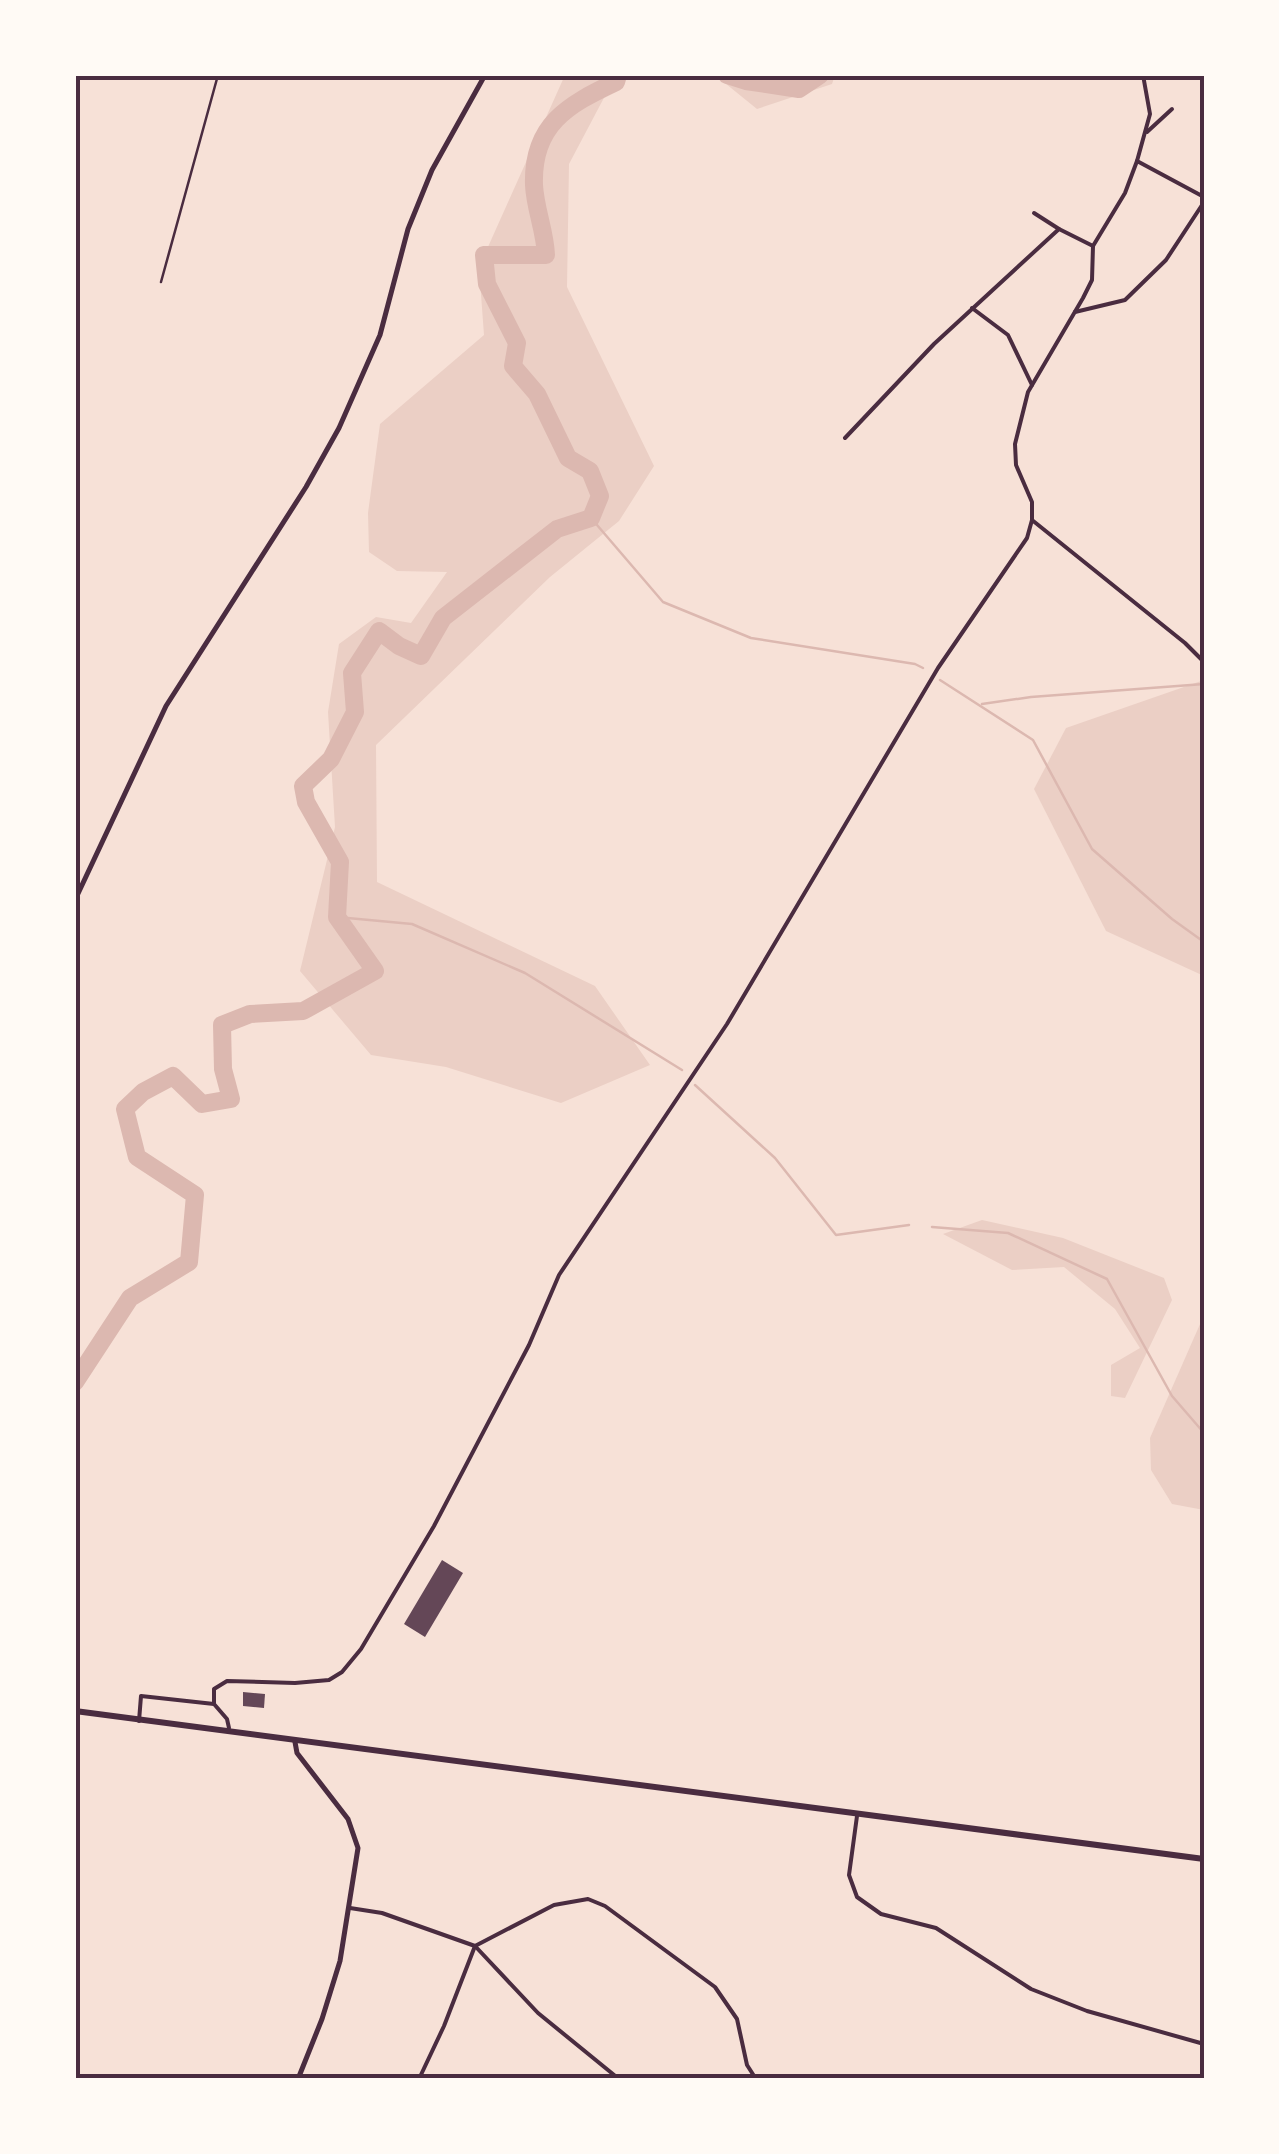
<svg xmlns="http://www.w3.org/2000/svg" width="1279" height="2154" font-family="Ubuntu,sans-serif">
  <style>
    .green { fill: #ebcfc5 }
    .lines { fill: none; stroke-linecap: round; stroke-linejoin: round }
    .stream { stroke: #dcb8b0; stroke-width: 2.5 }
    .river { stroke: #dcb8b0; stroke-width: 18 }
    .building { fill: #644757 }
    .path { stroke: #4a2c40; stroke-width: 2.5 }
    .minor { stroke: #4a2c40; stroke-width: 4 }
    .tertiary { stroke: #4a2c40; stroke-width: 5 }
    .primary { stroke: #4a2c40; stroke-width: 6 }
    .neatline { fill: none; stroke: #4a2c40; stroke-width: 4 }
  </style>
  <rect width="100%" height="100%" fill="#f7e1d7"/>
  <g class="green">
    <path d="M 565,75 L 616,75 L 569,164 L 567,287 L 654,466 L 619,521 L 550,577 L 376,745 L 377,882 L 595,986 L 650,1065 L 561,1103 L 446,1067 L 371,1055 L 300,971 L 335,827 L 328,712 L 339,644 L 376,617 L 411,623 L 447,572 L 397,571 L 369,552 L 368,513 L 380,424 L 484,335 L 479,267 Z"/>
    <path d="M 715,75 L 835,75 L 832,84 L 757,109 Z"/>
    <path d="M 1204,680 L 1204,976 L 1106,931 L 1034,789 L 1066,728 Z"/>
    <path d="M 982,1220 L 1063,1238 L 1164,1278 L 1172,1300 L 1125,1398 L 1111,1396 L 1111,1365 L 1140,1348 L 1115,1309 L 1064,1267 L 1012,1270 L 943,1234 Z"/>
    <path d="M 1204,1315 L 1204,1510 L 1172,1504 L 1151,1470 L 1150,1438 Z"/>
  </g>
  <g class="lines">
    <g class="stream">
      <path d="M 591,518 L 663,602 L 751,638 L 915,664 L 923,668"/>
      <path d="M 940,680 L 1033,740 L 1092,849 L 1172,919 L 1204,942"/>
      <path d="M 982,704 L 1031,697 L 1204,684"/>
      <path d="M 337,917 L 412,924 L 525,973 L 682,1070"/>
      <path d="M 695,1085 L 775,1158 L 836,1235 L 909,1225"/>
      <path d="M 932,1227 L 1008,1233 L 1107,1279 L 1172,1396 L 1204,1433"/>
    </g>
    <g class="river">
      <path d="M 727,75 L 746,81 L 799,89 L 820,75"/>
      <path d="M 75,1382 L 130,1298 L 189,1262 L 195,1195 L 137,1157 L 125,1109 L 143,1092 L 173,1076 L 202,1104 L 231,1099 L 223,1069 L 222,1025 L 250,1014 L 303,1011 L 375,971 L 337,917 L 340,862 L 306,802 L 303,786 L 331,759 L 355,712 L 352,673 L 379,631 L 399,646 L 421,656 L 443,618 L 557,529 L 591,518 L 600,496 L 590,471 L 568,458 L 537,394 L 513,366 L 517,343 L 487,284 L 484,255 L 546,255 C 545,231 535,208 534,185 C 532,125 567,105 616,82 L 618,75"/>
    </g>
  </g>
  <g class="building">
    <path d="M 442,1560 L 463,1573 L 425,1637 L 404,1624 Z"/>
    <path d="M 243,1692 L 265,1694 L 264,1708 L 243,1706 Z"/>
  </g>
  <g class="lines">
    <path class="path" d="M 161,282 L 218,75"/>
    <g class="minor">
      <path d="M 1147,132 L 1172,109"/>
      <path d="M 1137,161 L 1150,114 L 1143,75"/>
      <path d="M 1034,213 L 1059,229"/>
      <path d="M 972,308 L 1008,335 L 1032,385"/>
      <path d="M 1075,312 L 1125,300 L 1166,260 L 1204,202"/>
      <path d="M 845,438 L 934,344 L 1059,229 L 1093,246"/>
      <path d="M 1032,520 L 1185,643 L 1204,662"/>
      <path d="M 214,1704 L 227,1719 L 229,1728"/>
      <path d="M 139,1721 L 141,1696 L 214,1704 L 214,1689 L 227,1681 L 295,1683 L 329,1680 L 342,1672 L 361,1649 L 434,1526 L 529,1345 L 559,1275 L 727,1024 L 938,668 L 1027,538 L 1032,520 L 1032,502 L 1016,465 L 1015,444 L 1028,392 L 1083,298 L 1092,280 L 1093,246 L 1125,193 L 1137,161 L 1204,197"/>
      <path d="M 857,1816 L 849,1875 L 857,1897 L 881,1914 L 936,1928 L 1031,1989 L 1087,2011 L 1204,2044"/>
      <path d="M 350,1908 L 382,1913 L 475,1946 L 538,2013 L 619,2079"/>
      <path d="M 419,2079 L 444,2026 L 475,1946 L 554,1905 L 588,1899 L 605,1906 L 715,1987 L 737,2019 L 747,2065 L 756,2079"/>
    </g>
    <g class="tertiary">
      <path d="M 75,900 L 166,706 L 306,487 L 339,428 L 380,335 L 408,229 L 432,170 L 485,75"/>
      <path d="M 295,1742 L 297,1753 L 348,1819 L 358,1848 L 340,1961 L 322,2019 L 298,2079"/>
    </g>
    <path class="primary" d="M 75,1711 L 1204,1859"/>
  </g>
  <rect width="1279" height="2154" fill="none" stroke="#fffaf5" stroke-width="155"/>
  <rect x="78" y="78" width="1124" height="1998" class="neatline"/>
</svg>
